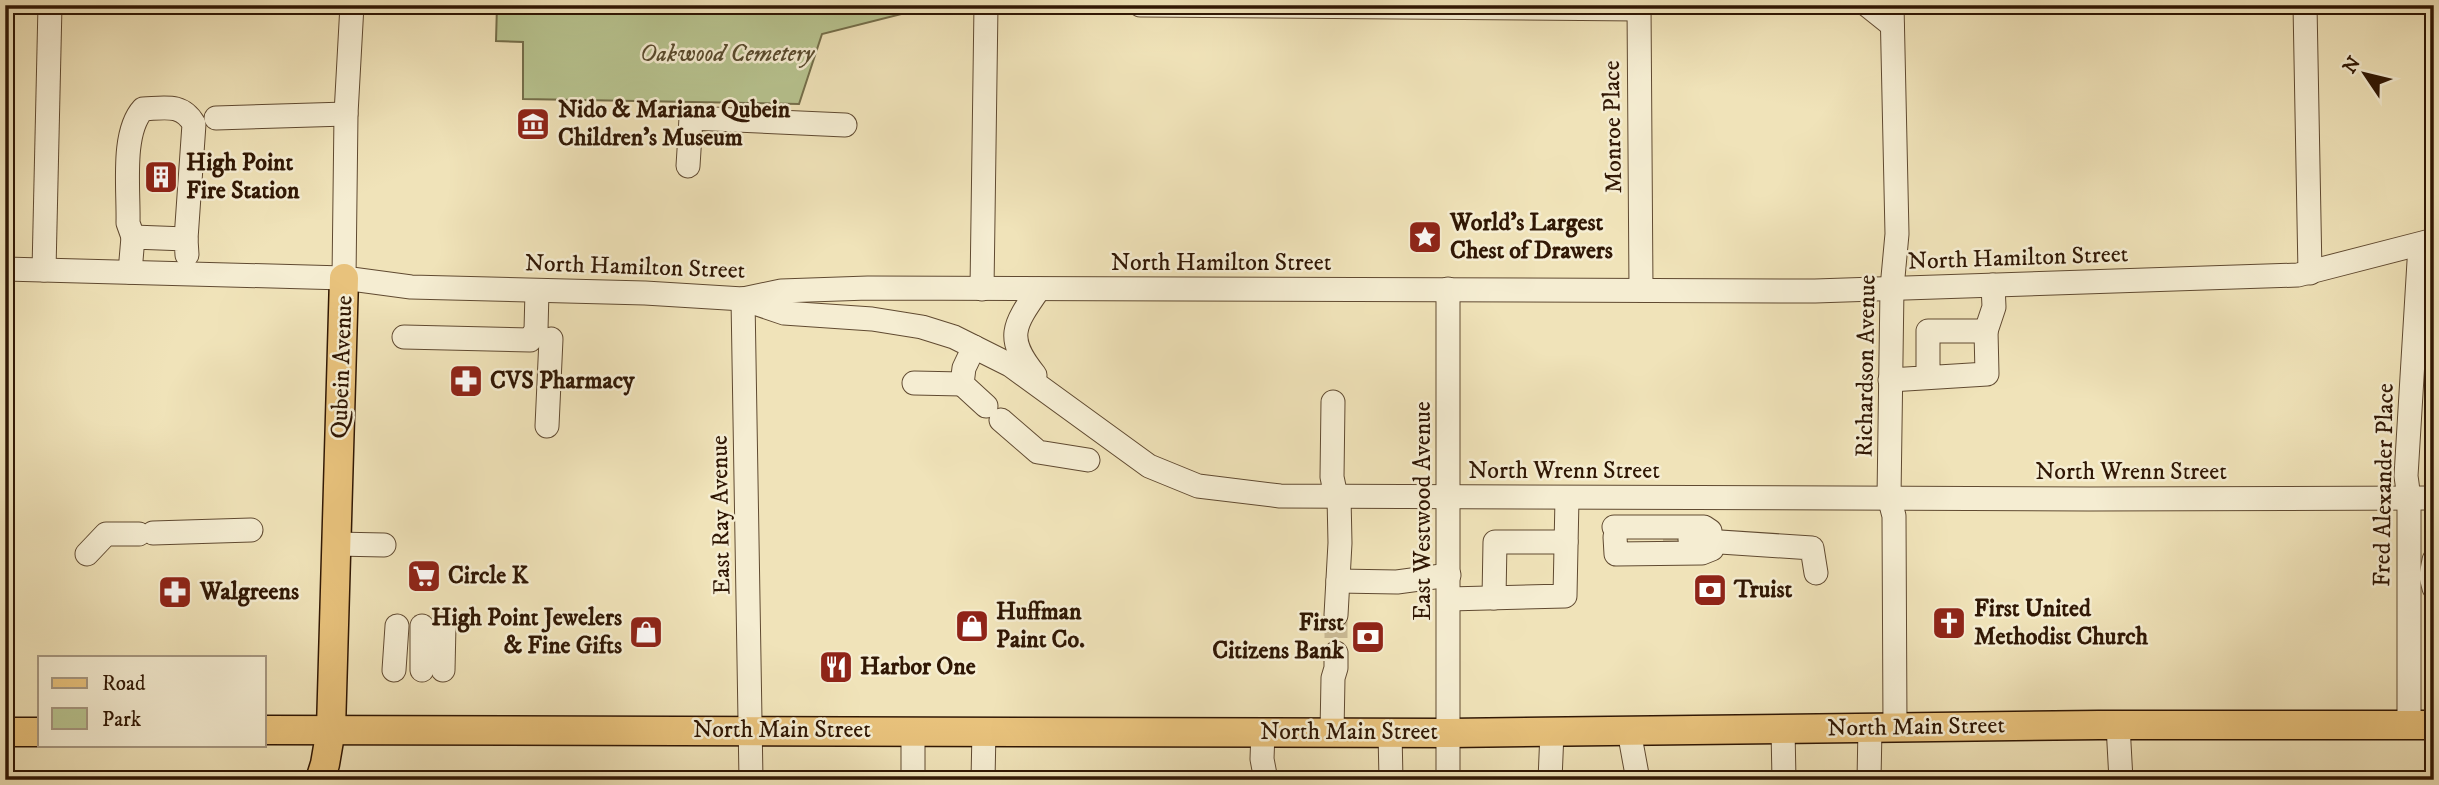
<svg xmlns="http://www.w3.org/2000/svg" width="2439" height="785" font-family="'IM FELL DW Pica',serif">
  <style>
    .green { fill: #b8c490; stroke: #746e4a; stroke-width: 2 }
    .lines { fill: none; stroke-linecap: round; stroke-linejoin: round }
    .minor-tunnel { stroke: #caba95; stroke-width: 23; stroke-dasharray: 23 11; stroke-linecap: butt }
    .minor-casing { stroke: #604a31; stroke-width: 25 }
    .major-casing { stroke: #301704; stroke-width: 31 }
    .minor { stroke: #f5edd2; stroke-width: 23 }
    .major { stroke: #e8c27c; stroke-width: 28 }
    .labels { text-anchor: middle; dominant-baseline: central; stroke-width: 5; stroke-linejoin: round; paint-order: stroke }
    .park-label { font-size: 24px; font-style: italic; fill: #594b2e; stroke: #f5edd2 }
    .poi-label { font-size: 24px; font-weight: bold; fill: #301704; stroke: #f5edd2; text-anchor: start }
    .street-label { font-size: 24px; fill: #301704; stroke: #f5edd2 }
  </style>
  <rect width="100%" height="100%" fill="#f0e3b9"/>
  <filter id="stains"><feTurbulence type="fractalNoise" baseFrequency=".00286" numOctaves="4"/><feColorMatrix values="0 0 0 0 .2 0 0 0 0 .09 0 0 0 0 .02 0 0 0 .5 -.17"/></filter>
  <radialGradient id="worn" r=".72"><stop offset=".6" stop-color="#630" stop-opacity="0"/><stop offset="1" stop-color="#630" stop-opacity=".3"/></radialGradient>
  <path class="green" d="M 497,5 L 937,5 L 822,34 L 799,104 L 523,99 L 523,42 L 496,41 Z"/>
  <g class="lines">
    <g class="minor-tunnel">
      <path d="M 1663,540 L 1690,540"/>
      <path d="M 1336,615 L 1336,653"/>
    </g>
    <g class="minor-casing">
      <g id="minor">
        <path d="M 1140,5 L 1638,9"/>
        <path d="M 1639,5 L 1641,290"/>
        <path d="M 1867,5 L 1892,25"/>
        <path d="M 1892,5 L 1897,234 L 1892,288 L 1889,497 L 1894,516 L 1895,728"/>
        <path d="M 2305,5 L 2310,273"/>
        <path d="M 216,118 L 346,114"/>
        <path d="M 688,166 L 691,118 L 845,125"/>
        <path d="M 133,237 L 128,223 C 129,190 121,133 143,109 C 165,108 182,103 194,124 L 186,239"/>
        <path d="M 5,269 L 344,278 L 411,287 L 645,293 L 743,299 L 781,291 L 868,288 L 1815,291 L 2298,275 L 2434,240"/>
        <path d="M 44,270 L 50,5"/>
        <path d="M 130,272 L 133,237 L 186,239 L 187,255"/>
        <path d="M 344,278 L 346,114 L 352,5"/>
        <path d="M 982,289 L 986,5"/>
        <path d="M 743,299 L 784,313 L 872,319 L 922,327 L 954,337 L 1010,365 L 1149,466 L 1198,486 L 1280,496 L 2089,499 L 2434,498"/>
        <path d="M 743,299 L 751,780"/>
        <path d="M 1986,331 L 1994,307 L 1993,285"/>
        <path d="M 404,337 L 530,340 L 536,330 L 537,291"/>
        <path d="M 974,347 L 964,368 L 962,384 L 986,406"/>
        <path d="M 1035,375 C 1005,338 1013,326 1039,289"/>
        <path d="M 1890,380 L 1987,374 L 1986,331 L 1928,331 L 1928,377"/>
        <path d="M 914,383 L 962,384"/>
        <path d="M 1333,402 L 1332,477 L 1336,496"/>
        <path d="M 1001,420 L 1038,452 L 1088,460"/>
        <path d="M 547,426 L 551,339"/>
        <path d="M 1614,527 L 1704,527 L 1710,531"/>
        <path d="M 153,533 L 251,530"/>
        <path d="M 1615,537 L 1616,554 L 1702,553 L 1712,549"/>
        <path d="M 1690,540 L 1812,548 L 1816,573"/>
        <path d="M 336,544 L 384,545"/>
        <path d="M 87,554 L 106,534 L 139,534"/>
        <path d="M 2434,560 L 2431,576 L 2434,588"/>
        <path d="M 1338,581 L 1397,582 L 1449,575"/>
        <path d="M 1494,598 L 1495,542 L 1566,542"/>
        <path d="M 1449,599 L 1565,596 L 1567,498"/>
        <path d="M 1336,615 L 1340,543 L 1339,497"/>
        <path d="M 422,626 L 422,670"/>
        <path d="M 394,670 L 397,626"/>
        <path d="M 443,670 L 444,625"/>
        <path d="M 2118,725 L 2121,780"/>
        <path d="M 2409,725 L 2409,498 L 2406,476 L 2420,245"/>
        <path d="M 1783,729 L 1784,780"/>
        <path d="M 913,730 L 913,780"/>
        <path d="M 1629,731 L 1638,780"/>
        <path d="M 1263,732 L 1262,759 L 1266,780"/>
        <path d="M 1332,732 L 1333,678 L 1336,668 L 1336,653"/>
        <path d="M 1390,732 L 1391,780"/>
        <path d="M 983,780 L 984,731"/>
        <path d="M 1448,780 L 1448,289"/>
        <path d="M 1550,780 L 1552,732"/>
        <path d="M 1869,780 L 1870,728"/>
      </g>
    </g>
    <g class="major-casing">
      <g id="major">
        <path d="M 264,730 L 1449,733 L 2099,725 L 2434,725"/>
        <path d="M 5,732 L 40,732"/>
        <path d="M 320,780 L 325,764 L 331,729 L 344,278"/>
      </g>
    </g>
    <use href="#minor" class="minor"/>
    <use href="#major" class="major"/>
  </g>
  <defs>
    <g id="museum-square" transform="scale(1.75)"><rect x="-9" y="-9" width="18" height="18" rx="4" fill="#8f2418" stroke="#f5edd2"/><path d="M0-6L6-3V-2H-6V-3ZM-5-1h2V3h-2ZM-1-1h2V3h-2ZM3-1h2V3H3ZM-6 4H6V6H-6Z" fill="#fff"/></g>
    <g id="building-square" transform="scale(1.75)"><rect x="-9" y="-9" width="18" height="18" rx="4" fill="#8f2418" stroke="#f5edd2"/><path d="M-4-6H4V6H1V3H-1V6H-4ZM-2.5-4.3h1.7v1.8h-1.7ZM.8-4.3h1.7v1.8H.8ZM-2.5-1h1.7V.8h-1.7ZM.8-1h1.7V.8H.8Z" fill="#fff"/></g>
    <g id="sight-square" transform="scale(1.75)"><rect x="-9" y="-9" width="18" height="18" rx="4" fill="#8f2418" stroke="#f5edd2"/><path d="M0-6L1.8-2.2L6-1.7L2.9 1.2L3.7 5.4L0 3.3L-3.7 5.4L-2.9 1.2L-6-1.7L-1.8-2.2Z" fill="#fff"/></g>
    <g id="pharmacy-square" transform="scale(1.75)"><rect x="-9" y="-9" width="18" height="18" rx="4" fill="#8f2418" stroke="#f5edd2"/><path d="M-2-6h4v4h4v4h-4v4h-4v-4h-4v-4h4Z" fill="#fff"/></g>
    <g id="supermarket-square" transform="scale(1.75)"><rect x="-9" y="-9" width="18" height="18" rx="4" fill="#8f2418" stroke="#f5edd2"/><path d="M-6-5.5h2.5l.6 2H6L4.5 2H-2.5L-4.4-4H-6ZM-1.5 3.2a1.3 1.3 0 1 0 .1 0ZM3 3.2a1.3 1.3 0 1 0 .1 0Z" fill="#fff"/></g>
    <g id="bank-square" transform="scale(1.75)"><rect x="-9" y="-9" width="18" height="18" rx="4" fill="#8f2418" stroke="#f5edd2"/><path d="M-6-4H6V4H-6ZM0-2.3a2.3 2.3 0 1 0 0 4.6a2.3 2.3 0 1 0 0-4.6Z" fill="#fff"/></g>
    <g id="church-square" transform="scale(1.75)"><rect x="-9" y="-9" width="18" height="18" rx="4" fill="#8f2418" stroke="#f5edd2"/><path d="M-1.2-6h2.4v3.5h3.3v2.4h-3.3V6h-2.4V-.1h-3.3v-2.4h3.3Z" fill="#fff"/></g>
    <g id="shop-square" transform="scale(1.75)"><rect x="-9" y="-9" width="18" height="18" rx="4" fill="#8f2418" stroke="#f5edd2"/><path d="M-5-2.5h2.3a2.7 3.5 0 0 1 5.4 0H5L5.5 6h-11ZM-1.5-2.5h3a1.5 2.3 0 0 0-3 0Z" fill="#fff"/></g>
    <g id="restaurant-square" transform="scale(1.75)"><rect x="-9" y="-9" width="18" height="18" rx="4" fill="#8f2418" stroke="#f5edd2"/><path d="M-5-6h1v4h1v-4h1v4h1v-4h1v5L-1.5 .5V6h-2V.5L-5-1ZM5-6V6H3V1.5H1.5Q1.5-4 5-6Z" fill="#fff"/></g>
  </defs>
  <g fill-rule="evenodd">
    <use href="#museum-square" x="533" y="124"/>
    <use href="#building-square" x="161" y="177"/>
    <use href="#sight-square" x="1425" y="237"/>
    <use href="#pharmacy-square" x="466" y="381"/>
    <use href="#supermarket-square" x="424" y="576"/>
    <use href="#bank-square" x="1710" y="590"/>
    <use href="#pharmacy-square" x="175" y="592"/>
    <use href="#church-square" x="1949" y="623"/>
    <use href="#shop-square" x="972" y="626"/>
    <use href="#shop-square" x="646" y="632"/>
    <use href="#bank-square" x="1368" y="637"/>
    <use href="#restaurant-square" x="836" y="667"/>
  </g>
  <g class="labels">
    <g class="park-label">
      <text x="727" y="54">Oakwood Cemetery</text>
    </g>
    <g class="poi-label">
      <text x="558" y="110">Nido &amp; Mariana Qubein<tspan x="558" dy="28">Children's Museum</tspan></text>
      <text x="186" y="163">High Point<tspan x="186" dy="28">Fire Station</tspan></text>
      <text x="1450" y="223">World's Largest<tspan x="1450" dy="28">Chest of Drawers</tspan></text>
      <text x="490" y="381">CVS Pharmacy</text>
      <text x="448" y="576">Circle K</text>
      <text x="1734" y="590">Truist</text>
      <text x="200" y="592">Walgreens</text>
      <text x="1974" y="609">First United<tspan x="1974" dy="28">Methodist Church</tspan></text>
      <text x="996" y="612">Huffman<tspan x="996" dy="28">Paint Co.</tspan></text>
      <text x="622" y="618" text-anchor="end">High Point Jewelers<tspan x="622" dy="28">&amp; Fine Gifts</tspan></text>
      <text x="1344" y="623" text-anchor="end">First<tspan x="1344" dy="28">Citizens Bank</tspan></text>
      <text x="860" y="667">Harbor One</text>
    </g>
    <g class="street-label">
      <text transform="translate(1613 127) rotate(-91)">Monroe Place</text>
      <text transform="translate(2018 258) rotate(-2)">North Hamilton Street</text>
      <text x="1221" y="263">North Hamilton Street</text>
      <text transform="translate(635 267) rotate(2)">North Hamilton Street</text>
      <text transform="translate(1866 366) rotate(-89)">Richardson Avenue</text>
      <text transform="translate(342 367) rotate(-88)">Qubein Avenue</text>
      <text x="1564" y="471">North Wrenn Street</text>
      <text x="2131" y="472">North Wrenn Street</text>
      <text transform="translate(2384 485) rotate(-89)">Fred Alexander Place</text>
      <text transform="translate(1423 511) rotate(-90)">East Westwood Avenue</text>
      <text transform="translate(721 515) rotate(-91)">East Ray Avenue</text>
      <text transform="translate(1916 727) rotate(-1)">North Main Street</text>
      <text x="782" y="730">North Main Street</text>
      <text x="1349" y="732">North Main Street</text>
    </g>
  </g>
  <rect width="2439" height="785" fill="none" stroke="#f0e3b9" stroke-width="28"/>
  <rect x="7" y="7" width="2425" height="771" fill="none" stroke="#301704" stroke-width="3.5"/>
  <rect x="14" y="14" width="2411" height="757" fill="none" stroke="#301704" stroke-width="2"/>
  <rect x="38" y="656" width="228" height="91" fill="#f5edd2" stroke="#a69780" stroke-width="2"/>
  <rect x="52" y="678" width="35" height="10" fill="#e8c27c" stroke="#a69780" stroke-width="2"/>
  <text x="102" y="690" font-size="21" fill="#301704">Road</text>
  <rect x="52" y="708" width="35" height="21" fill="#b8c490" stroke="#a69780" stroke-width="2"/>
  <text x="102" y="726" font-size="21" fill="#301704">Park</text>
  <g transform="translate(2365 74) rotate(305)" stroke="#f5edd2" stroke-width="5" paint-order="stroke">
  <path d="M0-5L12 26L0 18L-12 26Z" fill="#301704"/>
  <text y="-10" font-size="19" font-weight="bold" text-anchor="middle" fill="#301704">N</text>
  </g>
  <rect width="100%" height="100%" filter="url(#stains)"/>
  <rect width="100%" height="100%" fill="url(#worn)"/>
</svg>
